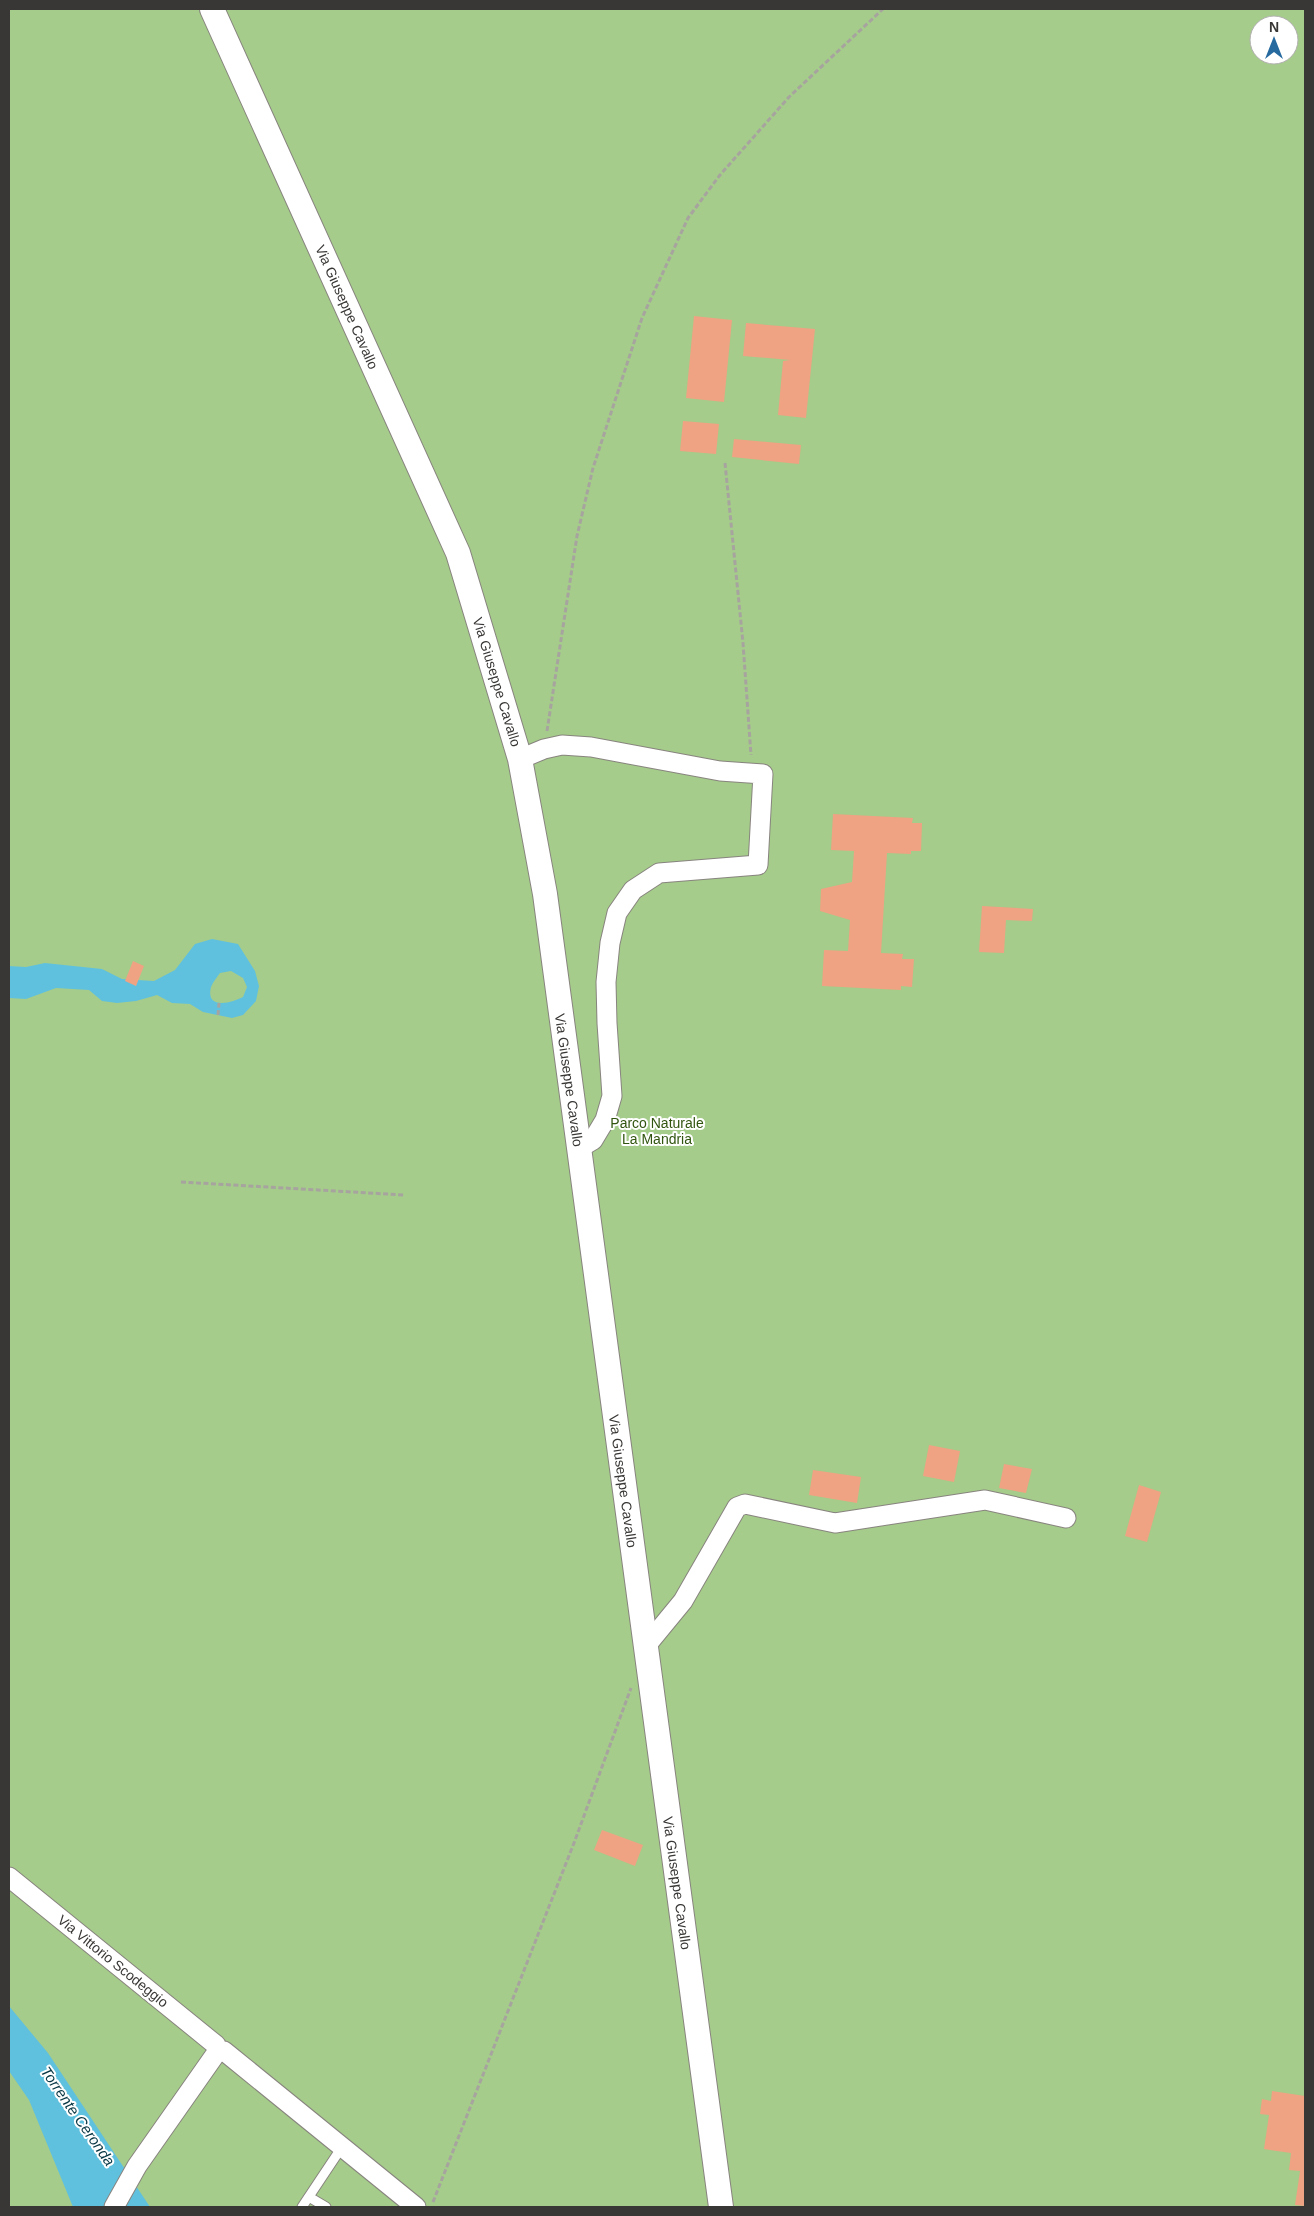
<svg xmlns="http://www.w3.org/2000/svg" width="1314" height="2216" font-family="Arial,sans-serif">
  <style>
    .green { fill: #a5cc8a; fill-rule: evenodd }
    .water { fill: #60c1df; fill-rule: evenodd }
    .building { fill: #efa383 }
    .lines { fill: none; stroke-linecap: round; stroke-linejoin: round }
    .service-casing { stroke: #88847f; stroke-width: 11 }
    .minor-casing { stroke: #88847f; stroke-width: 21 }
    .tertiary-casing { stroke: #88847f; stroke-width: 26 }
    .path { stroke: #a7a49f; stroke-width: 3; stroke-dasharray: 5 2.5; stroke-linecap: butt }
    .service { stroke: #fff; stroke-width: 9 }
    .minor { stroke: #fff; stroke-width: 19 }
    .tertiary { stroke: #fff; stroke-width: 24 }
    .labels { text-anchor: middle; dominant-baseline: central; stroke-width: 4; stroke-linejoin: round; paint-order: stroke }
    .street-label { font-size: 14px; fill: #393735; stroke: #fff }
    .park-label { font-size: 14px; fill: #31550f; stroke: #fff }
    .water-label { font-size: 15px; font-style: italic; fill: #073643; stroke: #fff }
  </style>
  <rect width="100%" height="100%" fill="#eeeae4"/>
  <path class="green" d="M 9,9 L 1305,9 L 1305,2207 L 9,2207 ZM 1259,25 L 1289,25 L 1289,55 L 1259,55 Z"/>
  <g class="water">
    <path d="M 212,939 L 238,944 L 255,971 L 259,986 L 256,1001 L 243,1015 L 232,1018 L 203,1012 L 190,1004 L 172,1003 L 157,995 L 136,1001 L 117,1003 L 102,1001 L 89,990 L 56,988 L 26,999 L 9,998 L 9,966 L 26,967 L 45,963 L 102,969 L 122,979 L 154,981 L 175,970 L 195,944 ZM 231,971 L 243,978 L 247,987 L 243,997 C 232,1003 205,1010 211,987 C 213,982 217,977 220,973 Z"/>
    <path d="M 9,2006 L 48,2053 L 150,2207 L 73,2207 L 29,2100 L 9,2071 Z"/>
  </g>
  <g class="building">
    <path d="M 694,316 L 732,320 L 724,402 L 686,398 Z"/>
    <path d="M 746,323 L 815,329 L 806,418 L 778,415 L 783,361 L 790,360 L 743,356 Z"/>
    <path d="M 683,421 L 719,424 L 716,454 L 680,451 Z"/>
    <path d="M 734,439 L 801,445 L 799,464 L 732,457 Z"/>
    <path d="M 833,814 L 913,818 L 912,823 L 922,823 L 921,851 L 911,851 L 911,854 L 887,853 L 881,953 L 903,954 L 902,959 L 914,959 L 912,987 L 901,986 L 901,990 L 822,986 L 824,950 L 848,951 L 850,920 L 820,911 L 821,889 L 852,882 L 854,851 L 831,850 Z"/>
    <path d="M 982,906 L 1033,909 L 1032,921 L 1006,920 L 1004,953 L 979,952 Z"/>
    <path d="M 133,961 L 144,966 L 136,986 L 125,981 Z"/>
    <path d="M 929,1445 L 960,1451 L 954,1482 L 923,1476 Z"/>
    <path d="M 1004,1464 L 1032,1469 L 1026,1493 L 999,1488 Z"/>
    <path d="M 813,1470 L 861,1477 L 857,1503 L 809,1495 Z"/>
    <path d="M 1139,1485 L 1161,1492 L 1147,1542 L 1125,1536 Z"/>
    <path d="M 602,1830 L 643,1845 L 635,1866 L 594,1850 Z"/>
    <path d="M 1272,2091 L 1305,2096 L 1305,2206 L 1295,2205 L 1300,2171 L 1289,2170 L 1291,2153 L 1264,2149 L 1269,2115 L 1260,2114 L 1262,2099 L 1271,2101 Z"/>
  </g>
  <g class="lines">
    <g class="service-casing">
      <g id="service">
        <path d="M 309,2197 L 326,2207"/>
        <path d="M 302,2207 L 342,2147"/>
      </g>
    </g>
    <g class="minor-casing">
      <g id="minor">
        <path d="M 520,759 L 544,749 L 562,745 L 591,747 L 720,771 L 763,774 L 758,865 L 659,873 L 633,890 L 617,913 L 610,943 L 606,982 L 607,1023 L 612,1096 L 605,1120 L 593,1140 L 578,1149"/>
        <path d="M 646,1646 L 683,1601 L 737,1507 L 745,1504 L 835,1523 L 985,1500 L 1066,1518"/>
        <path d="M 9,1877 L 216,2045"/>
        <path d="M 224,2051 L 416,2207"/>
        <path d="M 114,2207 L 137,2166 L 217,2052"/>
      </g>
    </g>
    <g class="tertiary-casing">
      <path id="tertiary" d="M 212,9 L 458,553 L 520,759 L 545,894 L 721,2207"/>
    </g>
    <g class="path">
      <path d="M 725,463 L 743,643 L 751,755"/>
      <path d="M 547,731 L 577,536 L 593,468 L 642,318 L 688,218 L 720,175 L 789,97 L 883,9"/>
      <path d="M 218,1015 L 219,1003"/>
      <path d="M 181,1182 L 404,1195"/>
      <path d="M 433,2202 L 574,1843 L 631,1688"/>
    </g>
    <use href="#service" class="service"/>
    <use href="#minor" class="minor"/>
    <use href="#tertiary" class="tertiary"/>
  </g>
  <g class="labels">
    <g class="street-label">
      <text transform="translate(347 307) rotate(66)">Via Giuseppe Cavallo</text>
      <text transform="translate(497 682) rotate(73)">Via Giuseppe Cavallo</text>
      <text transform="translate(569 1080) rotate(82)">Via Giuseppe Cavallo</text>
      <text transform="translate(623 1481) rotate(82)">Via Giuseppe Cavallo</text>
      <text transform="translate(677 1883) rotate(82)">Via Giuseppe Cavallo</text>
      <text transform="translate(113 1961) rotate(39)">Via Vittorio Scodeggio</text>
    </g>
    <g class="park-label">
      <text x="657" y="1123">Parco Naturale<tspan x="657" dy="16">La Mandria</tspan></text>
    </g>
    <g class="water-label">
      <text transform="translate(78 2116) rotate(55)">Torrente Ceronda</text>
    </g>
  </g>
  <rect width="1314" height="2216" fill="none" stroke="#393735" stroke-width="20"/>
  <g transform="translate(1274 40)"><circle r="24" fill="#ffffff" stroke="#b0afae"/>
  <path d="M0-4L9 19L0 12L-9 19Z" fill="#276aa0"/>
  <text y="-8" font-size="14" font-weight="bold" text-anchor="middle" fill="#393735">N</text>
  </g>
</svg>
